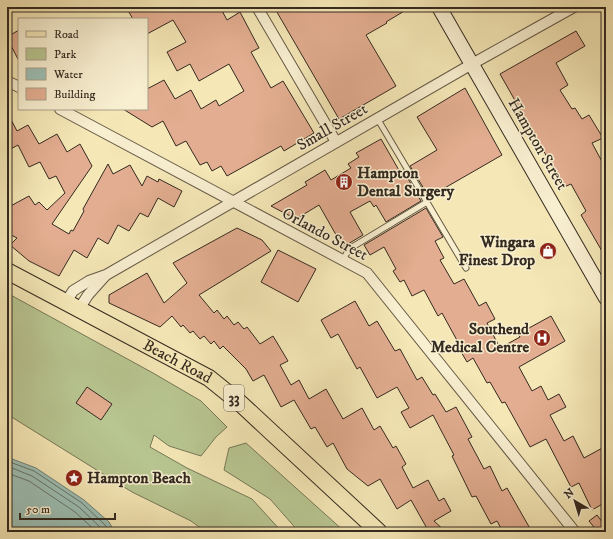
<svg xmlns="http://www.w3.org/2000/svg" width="613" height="539" font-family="'IM FELL DW Pica',serif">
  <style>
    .green { fill: #b8c691; stroke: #767858 }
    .water { fill: #9dbfb4; stroke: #738379 }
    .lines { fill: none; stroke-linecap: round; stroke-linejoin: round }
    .shore { stroke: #68746a; stroke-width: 1 }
    .building { fill: #e2ad90; stroke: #342a20 }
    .lane-casing { stroke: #645946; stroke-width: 7 }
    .street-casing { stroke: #645946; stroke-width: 12 }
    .secondary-casing { stroke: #342a20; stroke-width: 16 }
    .primary-casing { stroke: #342a20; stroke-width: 18 }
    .lane { stroke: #f8efd0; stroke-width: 5 }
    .street { stroke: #f8efd0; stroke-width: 10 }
    .secondary { stroke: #f8efd0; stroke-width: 14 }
    .primary { stroke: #f5e7b6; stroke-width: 16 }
    .labels { text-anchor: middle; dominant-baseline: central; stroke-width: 3; stroke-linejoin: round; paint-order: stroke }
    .shield { fill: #f8efd0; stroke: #6f6555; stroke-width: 1 }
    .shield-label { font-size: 15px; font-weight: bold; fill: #342a20 }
    .street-label { font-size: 16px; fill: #342a20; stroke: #f8efd0 }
    .poi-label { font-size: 16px; font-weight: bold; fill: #342a20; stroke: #f8efd0; text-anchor: start }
  </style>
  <rect width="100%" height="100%" fill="#f5e7b6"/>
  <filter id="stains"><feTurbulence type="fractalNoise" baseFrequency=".005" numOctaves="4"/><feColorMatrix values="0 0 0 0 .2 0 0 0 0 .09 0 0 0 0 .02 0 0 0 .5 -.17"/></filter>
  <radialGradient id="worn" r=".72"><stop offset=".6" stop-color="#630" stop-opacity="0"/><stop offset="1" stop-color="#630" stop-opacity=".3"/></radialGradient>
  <g class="green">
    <path d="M 7,293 L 153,373 L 201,401 L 227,427 L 216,437 L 201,456 L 169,446 L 154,435 L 150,447 L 187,468 L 252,499 L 282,532 L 206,532 L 191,521 L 132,492 L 10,416 L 7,414 Z"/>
    <path d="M 246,443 L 345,532 L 299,532 L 270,499 L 224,470 L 229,448 Z"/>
  </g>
  <path class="water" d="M 7,457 L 36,468 L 84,500 L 109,522 L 115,532 L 7,532 Z"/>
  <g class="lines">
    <g class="shore">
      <path d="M 7,461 L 34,471 L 82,503 L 105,525 L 110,532"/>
      <path d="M 7,466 L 32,476 L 79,507 L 101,528 L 104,532"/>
      <path d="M 7,473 L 29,481 L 75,512 L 97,532"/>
    </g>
  </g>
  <g class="building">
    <path d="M 126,7 L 220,7 L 227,20 L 240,12 L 259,48 L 251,52 L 271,88 L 283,81 L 314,133 L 284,151 L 281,146 L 227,176 L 221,166 L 212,171 L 207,162 L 200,165 L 186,141 L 176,146 L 163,121 L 152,127 L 123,109 L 147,109 L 147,89 L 164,80 L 175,99 L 191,90 L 201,109 L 216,100 L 219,106 L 244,91 L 229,64 L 199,81 L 190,64 L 177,71 L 167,52 L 186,42 L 173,20 L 147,34 L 147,19 L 133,19 Z"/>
    <path d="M 274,7 L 411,7 L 386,22 L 387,23 L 366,35 L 396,86 L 339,119 Z"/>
    <path d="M 19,30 L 19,61 L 7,38 L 7,37 Z"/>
    <path d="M 576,31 L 585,46 L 556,63 L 568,85 L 560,90 L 572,109 L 575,108 L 582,119 L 589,115 L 603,138 L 592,143 L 606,169 L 606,258 L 581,215 L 586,211 L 571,184 L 564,187 L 500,74 Z"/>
    <path d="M 465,88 L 502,155 L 429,197 L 410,166 L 437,150 L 417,117 Z"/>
    <path d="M 7,112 L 17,131 L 28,125 L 39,144 L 57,134 L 67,152 L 80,144 L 92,166 L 52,224 L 69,234 L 71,230 L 73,231 L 84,211 L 83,209 L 108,164 L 113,174 L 130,165 L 142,186 L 147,176 L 158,182 L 159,179 L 182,191 L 174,207 L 158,198 L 148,217 L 140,213 L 129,231 L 118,225 L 108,244 L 98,238 L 87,258 L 74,250 L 59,276 L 29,261 L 10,245 L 17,238 L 7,233 L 7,208 L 29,196 L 35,205 L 39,202 L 47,210 L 65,193 L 56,176 L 49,179 L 40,162 L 29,167 L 18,145 L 7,151 Z"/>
    <path d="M 381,139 L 400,172 L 403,170 L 421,201 L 386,222 L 376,205 L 374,207 L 370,201 L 350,212 L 363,235 L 343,247 L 319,205 L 296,219 L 271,206 L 307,185 L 305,182 L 325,170 L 331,180 L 351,168 L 348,164 L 359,157 L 356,153 Z"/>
    <path d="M 426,208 L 443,237 L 435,241 L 444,258 L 440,260 L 454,284 L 464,279 L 479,306 L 486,302 L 495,319 L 487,323 L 500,348 L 520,337 L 518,334 L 551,316 L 565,341 L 519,367 L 532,391 L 541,386 L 548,400 L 559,394 L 566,407 L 550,415 L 564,441 L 573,436 L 584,458 L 606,446 L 606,502 L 592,510 L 579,483 L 571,487 L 546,439 L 530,447 L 505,402 L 502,403 L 490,382 L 487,383 L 473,358 L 467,362 L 457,345 L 459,344 L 442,313 L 438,316 L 424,290 L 412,296 L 404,280 L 400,282 L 393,271 L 396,269 L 384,247 L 370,255 L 364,245 Z"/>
    <path d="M 237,228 L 262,240 L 271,251 L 199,295 L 214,313 L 217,310 L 224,319 L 227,316 L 234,325 L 238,322 L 244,329 L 247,327 L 260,344 L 273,336 L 288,361 L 280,365 L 291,385 L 299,380 L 309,399 L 326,389 L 343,419 L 362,408 L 374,430 L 380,426 L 393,448 L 396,446 L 406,464 L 402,467 L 413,488 L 428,480 L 439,501 L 444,498 L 451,511 L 434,521 L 446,532 L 429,532 L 411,500 L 397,509 L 380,479 L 368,486 L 347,469 L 333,443 L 327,447 L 315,427 L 311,429 L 294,400 L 281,407 L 264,375 L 253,381 L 246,369 L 223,346 L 220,349 L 214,341 L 211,344 L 204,336 L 200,339 L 193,331 L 190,333 L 183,325 L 181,327 L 172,316 L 160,327 L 109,303 L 109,295 L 147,273 L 164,303 L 187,283 L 173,263 Z"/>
    <path d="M 278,250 L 316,269 L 298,302 L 261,282 Z"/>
    <path d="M 355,301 L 369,326 L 377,321 L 395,351 L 400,349 L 417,380 L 422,377 L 433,395 L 435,394 L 446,412 L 456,407 L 472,437 L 468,439 L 484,469 L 490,466 L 502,491 L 507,488 L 532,532 L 503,532 L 497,521 L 491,524 L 476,496 L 472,497 L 452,456 L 454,455 L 433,415 L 410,428 L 401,412 L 409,408 L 397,387 L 377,398 L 360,367 L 357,369 L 338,334 L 331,338 L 321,320 Z"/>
    <path d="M 87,387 L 112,404 L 101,420 L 76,403 Z"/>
    <path d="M 597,515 L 606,527 L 606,532 L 598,532 L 589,521 Z"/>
  </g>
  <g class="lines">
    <g class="lane-casing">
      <g id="lane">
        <path d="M 377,118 L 466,268"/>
        <path d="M 343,260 L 349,249 L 427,202"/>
      </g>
    </g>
    <g class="street-casing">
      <g id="street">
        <path d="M 257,7 L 336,142"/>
        <path d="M 7,81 L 19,87"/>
        <path d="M 60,109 L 367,273 L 575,532"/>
        <path d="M 66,302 L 73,291 L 76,289 L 89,281 L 106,275 L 472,64 L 574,7"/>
        <path d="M 79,309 L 88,295 L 105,276"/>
      </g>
    </g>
    <g class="secondary-casing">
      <path id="secondary" d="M 439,7 L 606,298"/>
    </g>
    <g class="primary-casing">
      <g id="primary">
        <path id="s1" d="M 7,271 L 209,378 L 240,403 L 379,532"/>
      </g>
    </g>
    <use href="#lane" class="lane"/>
    <use href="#street" class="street"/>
    <use href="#secondary" class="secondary"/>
    <use href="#primary" class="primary"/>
  </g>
  <defs>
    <g id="building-disc" transform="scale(0.9)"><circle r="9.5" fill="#8f2418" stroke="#f8efd0"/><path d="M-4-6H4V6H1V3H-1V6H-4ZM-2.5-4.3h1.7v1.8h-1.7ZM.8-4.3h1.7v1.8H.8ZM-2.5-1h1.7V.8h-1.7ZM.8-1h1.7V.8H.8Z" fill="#fff"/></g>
    <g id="shop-disc" transform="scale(0.9)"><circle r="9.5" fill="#8f2418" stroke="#f8efd0"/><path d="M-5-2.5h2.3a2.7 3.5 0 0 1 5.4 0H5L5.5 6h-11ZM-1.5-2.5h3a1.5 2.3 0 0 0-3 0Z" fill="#fff"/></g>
    <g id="hospital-disc" transform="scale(0.9)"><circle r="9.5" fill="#8f2418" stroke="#f8efd0"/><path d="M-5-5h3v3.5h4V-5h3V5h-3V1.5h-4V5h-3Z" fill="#fff"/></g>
    <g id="sight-disc" transform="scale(0.9)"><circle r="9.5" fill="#8f2418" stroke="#f8efd0"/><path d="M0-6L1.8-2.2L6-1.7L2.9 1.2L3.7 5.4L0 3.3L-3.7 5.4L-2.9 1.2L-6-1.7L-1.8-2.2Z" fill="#fff"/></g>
  </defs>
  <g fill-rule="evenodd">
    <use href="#building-disc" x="344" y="182"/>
    <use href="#shop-disc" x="548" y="251"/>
    <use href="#hospital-disc" x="542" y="338"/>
    <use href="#sight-disc" x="74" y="478"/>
  </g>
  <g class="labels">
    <rect class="shield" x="224" y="385" width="20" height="26" rx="3"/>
    <g class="shield-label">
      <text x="234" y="398">33</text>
    </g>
    <g class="street-label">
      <text transform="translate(332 127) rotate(-30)">Small Street</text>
      <text transform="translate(538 144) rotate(60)">Hampton Street</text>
      <text transform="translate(325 234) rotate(28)">Orlando Street</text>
      <text stroke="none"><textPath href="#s1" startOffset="193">Beach Road</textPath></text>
    </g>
    <g class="poi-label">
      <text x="357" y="173">Hampton<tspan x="357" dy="18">Dental Surgery</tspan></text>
      <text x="535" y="242" text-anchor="end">Wingara<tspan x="535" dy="18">Finest Drop</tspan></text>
      <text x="529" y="329" text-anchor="end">Southend<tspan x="529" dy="18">Medical Centre</tspan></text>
      <text x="87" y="478">Hampton Beach</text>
    </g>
  </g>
  <rect width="613" height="539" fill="none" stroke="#f5e7b6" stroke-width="24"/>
  <rect x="8" y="8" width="597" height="523" fill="none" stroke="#342a20" stroke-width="2"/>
  <rect x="12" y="12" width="589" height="515" fill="none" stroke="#342a20"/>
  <rect x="18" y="18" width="130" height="92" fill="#f8efd0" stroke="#aaa08a"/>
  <rect x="26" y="31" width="20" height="6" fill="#f5e7b6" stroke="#aaa08a"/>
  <text x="54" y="38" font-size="12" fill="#342a20">Road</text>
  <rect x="26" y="48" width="20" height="12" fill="#b8c691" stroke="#aaa08a"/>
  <text x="54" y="58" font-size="12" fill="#342a20">Park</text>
  <rect x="26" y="68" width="20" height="12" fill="#9dbfb4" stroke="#aaa08a"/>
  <text x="54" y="78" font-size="12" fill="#342a20">Water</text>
  <rect x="26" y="88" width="20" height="12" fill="#e2ad90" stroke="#aaa08a"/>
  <text x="54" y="98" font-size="12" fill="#342a20">Building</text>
  <g transform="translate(575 501) rotate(322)" stroke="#f8efd0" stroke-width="3" paint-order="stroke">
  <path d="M0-3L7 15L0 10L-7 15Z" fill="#342a20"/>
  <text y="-6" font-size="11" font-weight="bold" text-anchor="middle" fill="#342a20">N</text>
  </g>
  <path d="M20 513v6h95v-6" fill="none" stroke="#342a20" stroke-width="2"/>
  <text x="26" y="513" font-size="12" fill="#342a20" stroke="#f8efd0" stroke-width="3" paint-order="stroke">50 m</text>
  <rect width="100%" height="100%" filter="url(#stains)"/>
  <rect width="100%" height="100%" fill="url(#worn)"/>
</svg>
